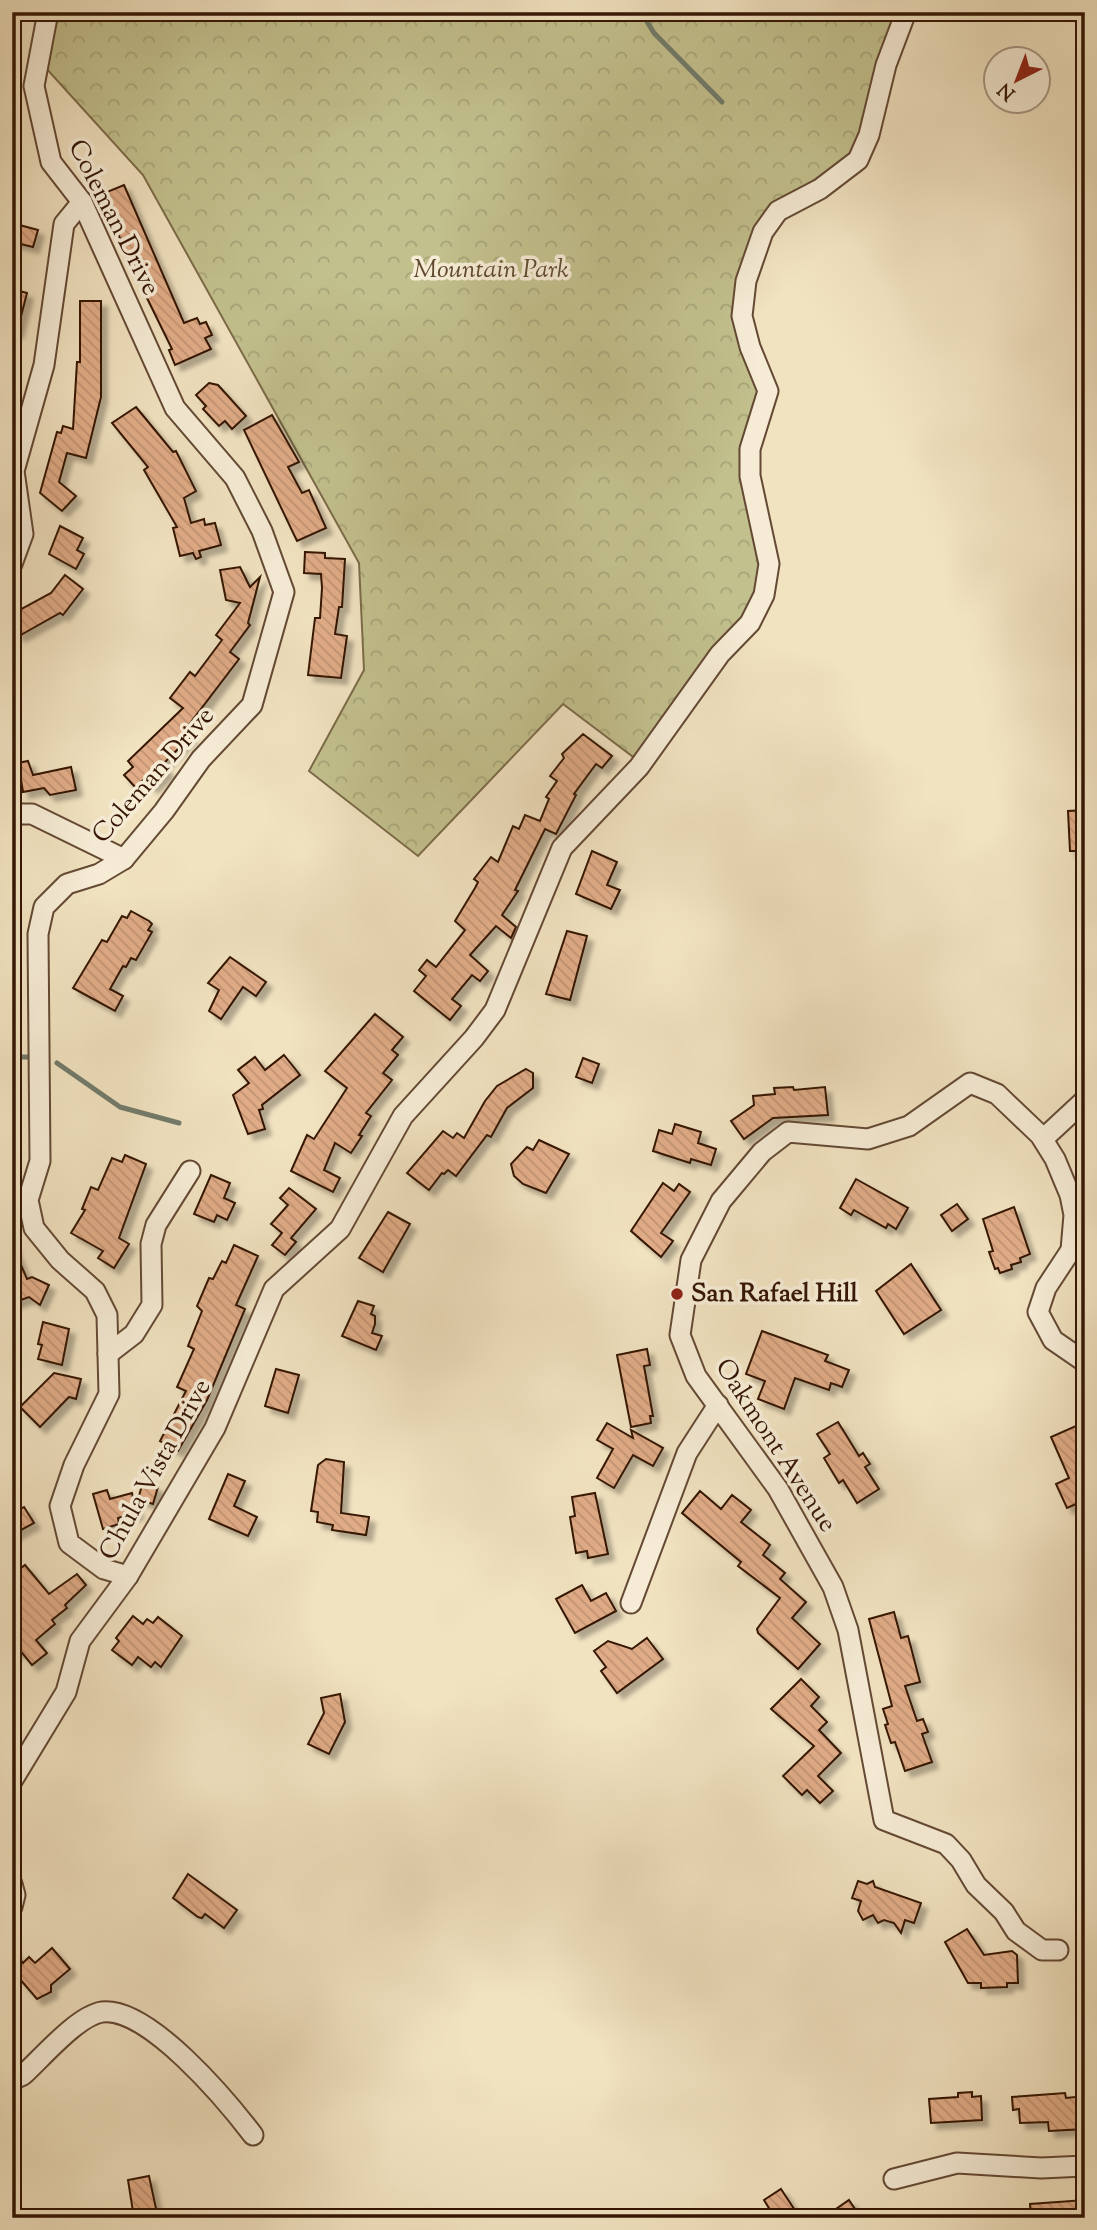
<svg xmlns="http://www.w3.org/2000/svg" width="1097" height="2230" font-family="'Sorts Mill Goudy',serif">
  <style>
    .park { fill: url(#park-crowns); stroke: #7c6b49; stroke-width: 2 }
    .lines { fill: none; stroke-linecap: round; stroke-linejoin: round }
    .stream { stroke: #727b6b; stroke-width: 5 }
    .building { fill: url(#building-back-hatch); stroke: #351605; stroke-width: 2; filter: url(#shadow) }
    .minor-casing { stroke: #644934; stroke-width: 23 }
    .minor { stroke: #f6ecd6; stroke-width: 19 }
    .poi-dot { fill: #8f2418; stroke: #f6ecd6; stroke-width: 2.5 }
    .labels { text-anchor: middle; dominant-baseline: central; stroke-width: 7; stroke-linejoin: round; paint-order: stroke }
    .street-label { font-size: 26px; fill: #351605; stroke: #f6ecd6 }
    .park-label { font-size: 26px; font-style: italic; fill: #5f492e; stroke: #f6ecd6 }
    .poi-label { font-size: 26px; font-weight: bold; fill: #351605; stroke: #f6ecd6; text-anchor: start }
  </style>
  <defs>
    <pattern id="park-crowns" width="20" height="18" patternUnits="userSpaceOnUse" patternTransform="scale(1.75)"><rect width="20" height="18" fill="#c2c08d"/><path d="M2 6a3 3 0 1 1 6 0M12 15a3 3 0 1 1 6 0" fill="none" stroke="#a7a478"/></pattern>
    <pattern id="building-back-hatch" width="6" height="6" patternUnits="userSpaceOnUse" patternTransform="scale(1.75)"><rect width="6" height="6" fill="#e0ac87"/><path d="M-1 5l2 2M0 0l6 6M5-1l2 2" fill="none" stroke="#c19373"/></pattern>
    <filter id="shadow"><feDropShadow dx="6" dy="6" stdDeviation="2" flood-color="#0004"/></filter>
  </defs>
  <rect width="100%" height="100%" fill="#f1e2c0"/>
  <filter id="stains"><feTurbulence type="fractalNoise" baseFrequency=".00286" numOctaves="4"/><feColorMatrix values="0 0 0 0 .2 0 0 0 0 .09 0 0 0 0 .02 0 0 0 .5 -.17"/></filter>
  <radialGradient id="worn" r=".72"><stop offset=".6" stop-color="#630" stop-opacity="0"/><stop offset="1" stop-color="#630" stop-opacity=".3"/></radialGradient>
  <path class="park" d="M 54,12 L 908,12 L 866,157 L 770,219 L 746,319 L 768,376 L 752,458 L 773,567 L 761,605 L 636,759 L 563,704 L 418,856 L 309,771 L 364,670 L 359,563 L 143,175 L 44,66 Z"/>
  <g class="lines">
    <g class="stream">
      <path d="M 641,12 L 654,33 L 722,102"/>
      <path d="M 12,1057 L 28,1057"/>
      <path d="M 57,1063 L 120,1107 L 179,1123"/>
    </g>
  </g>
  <g class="building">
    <path d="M 124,185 L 184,323 L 197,318 L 200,324 L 206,322 L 212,335 L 205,338 L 211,349 L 175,365 L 169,350 L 172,349 L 147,298 L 132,255 L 128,257 L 105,204 L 102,194 Z"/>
    <path d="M 12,223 L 38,230 L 33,247 L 12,242 Z"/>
    <path d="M 12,289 L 27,293 L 17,332 L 12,332 Z"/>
    <path d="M 80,301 L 101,301 L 101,397 L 86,458 L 67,453 L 59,482 L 76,496 L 62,511 L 40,493 L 57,432 L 61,433 L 63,426 L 73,429 L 77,362 L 80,362 Z"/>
    <path d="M 209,383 L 218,385 L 246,416 L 232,429 L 225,421 L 219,426 L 203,409 L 206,406 L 196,395 Z"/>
    <path d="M 136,407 L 173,452 L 176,451 L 196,491 L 184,498 L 191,523 L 204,519 L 205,525 L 215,523 L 221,545 L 199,551 L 201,557 L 196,559 L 193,553 L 180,556 L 173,528 L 177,527 L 144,470 L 148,467 L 112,423 Z"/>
    <path d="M 272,415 L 299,462 L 288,467 L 302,493 L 309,490 L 326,528 L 297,541 L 244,430 Z"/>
    <path d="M 60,526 L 83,538 L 77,550 L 84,554 L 76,569 L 49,554 Z"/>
    <path d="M 305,552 L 325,553 L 325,558 L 345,559 L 342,607 L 339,607 L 335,634 L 347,636 L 341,678 L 308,675 L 315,618 L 320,618 L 322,588 L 321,574 L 304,573 Z"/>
    <path d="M 240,567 L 250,587 L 260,577 L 248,623 L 250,625 L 230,652 L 239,659 L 185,730 L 191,736 L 162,765 L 168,771 L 152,787 L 144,779 L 136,788 L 124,775 L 133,767 L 128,761 L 183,708 L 170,698 L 190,672 L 195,676 L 222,640 L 216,635 L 240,603 L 226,600 L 220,570 Z"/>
    <path d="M 65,575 L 83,589 L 63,615 L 60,613 L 19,636 L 12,625 L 12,614 L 51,593 Z"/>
    <path d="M 583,734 L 612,756 L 602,768 L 596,764 L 574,794 L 576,795 L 556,834 L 545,829 L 515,890 L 518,891 L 502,915 L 516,927 L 511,938 L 496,926 L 470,955 L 488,971 L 480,981 L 472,975 L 452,999 L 461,1006 L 450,1020 L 414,991 L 426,976 L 419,970 L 427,960 L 436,967 L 465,930 L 455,921 L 475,888 L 478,882 L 474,879 L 491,857 L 498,862 L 513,826 L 519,829 L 525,815 L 540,821 L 549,799 L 546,797 L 557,781 L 550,776 L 564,758 L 562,754 Z"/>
    <path d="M 28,761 L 33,775 L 71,767 L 76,790 L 50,795 L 44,788 L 23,792 L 21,780 L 12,782 L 12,764 Z"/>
    <path d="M 1085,810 L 1085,851 L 1070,851 L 1068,811 Z"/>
    <path d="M 592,851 L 617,862 L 607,885 L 620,890 L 611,909 L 576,894 Z"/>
    <path d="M 131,911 L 149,921 L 152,924 L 148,930 L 152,932 L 136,960 L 131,958 L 126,967 L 123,966 L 110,989 L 123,996 L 115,1011 L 73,988 L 102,940 L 107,942 L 122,916 L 127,918 Z"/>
    <path d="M 567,931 L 587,936 L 570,1000 L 546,994 Z"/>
    <path d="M 230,957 L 266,982 L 256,996 L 243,987 L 221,1019 L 209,1011 L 219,990 L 208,983 Z"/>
    <path d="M 375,1014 L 403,1037 L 392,1050 L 398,1055 L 383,1073 L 392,1080 L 366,1113 L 371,1116 L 359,1135 L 362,1136 L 351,1153 L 335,1143 L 324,1170 L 340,1178 L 333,1192 L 291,1171 L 307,1135 L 314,1139 L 347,1088 L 325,1071 Z"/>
    <path d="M 284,1055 L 300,1075 L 262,1105 L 263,1109 L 259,1110 L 265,1129 L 248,1134 L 233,1095 L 249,1083 L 238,1070 L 255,1057 L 265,1070 Z"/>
    <path d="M 583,1058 L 599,1064 L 592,1083 L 576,1077 Z"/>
    <path d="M 526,1069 L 533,1073 L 533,1088 L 507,1108 L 491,1137 L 487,1135 L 456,1176 L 448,1170 L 444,1174 L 442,1173 L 429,1190 L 407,1173 L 443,1131 L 453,1138 L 457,1133 L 464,1138 L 485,1101 L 497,1086 Z"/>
    <path d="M 793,1087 L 794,1090 L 825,1087 L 828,1115 L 773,1118 L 744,1139 L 731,1121 L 754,1105 L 753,1096 L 775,1094 L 774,1088 Z"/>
    <path d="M 675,1124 L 701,1132 L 698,1143 L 716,1149 L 711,1165 L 691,1159 L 690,1163 L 653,1151 L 659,1130 L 672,1134 Z"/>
    <path d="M 539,1140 L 569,1154 L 546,1193 L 523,1184 L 514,1176 L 511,1164 L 527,1147 L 533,1150 Z"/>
    <path d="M 125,1155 L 146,1164 L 119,1238 L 129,1244 L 114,1268 L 98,1258 L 103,1251 L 71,1233 L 85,1210 L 82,1209 L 91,1187 L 98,1190 L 112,1158 L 122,1162 Z"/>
    <path d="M 211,1175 L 230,1183 L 224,1198 L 235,1203 L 227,1220 L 217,1215 L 214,1222 L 194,1214 Z"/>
    <path d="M 856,1179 L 908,1208 L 896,1229 L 888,1224 L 886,1228 L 854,1210 L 851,1215 L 840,1208 Z"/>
    <path d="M 663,1183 L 674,1191 L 679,1184 L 690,1192 L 661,1233 L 673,1241 L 661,1257 L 631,1231 Z"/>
    <path d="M 289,1188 L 316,1209 L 291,1238 L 296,1242 L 285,1255 L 272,1245 L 282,1233 L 271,1224 L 288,1205 L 280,1198 Z"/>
    <path d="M 957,1204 L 968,1219 L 952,1231 L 941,1215 Z"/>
    <path d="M 1014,1207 L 1030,1254 L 1020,1258 L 1021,1262 L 1011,1265 L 1012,1269 L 1000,1273 L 998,1268 L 995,1269 L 989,1252 L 993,1251 L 983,1219 Z"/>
    <path d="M 388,1212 L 410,1224 L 383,1272 L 359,1258 Z"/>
    <path d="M 12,1244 L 27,1279 L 32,1277 L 49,1285 L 40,1305 L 29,1297 L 12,1303 Z"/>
    <path d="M 234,1245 L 258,1256 L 236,1305 L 245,1309 L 207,1400 L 178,1451 L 160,1441 L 186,1391 L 177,1387 L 194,1349 L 188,1346 L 202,1311 L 197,1306 L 209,1278 L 213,1279 L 222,1261 L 226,1263 Z"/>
    <path d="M 911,1264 L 941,1310 L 904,1334 L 876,1291 Z"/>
    <path d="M 358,1301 L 374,1306 L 371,1314 L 375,1316 L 375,1324 L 372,1333 L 382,1336 L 376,1350 L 342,1336 Z"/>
    <path d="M 43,1322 L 69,1329 L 62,1365 L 38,1359 L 42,1345 L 38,1344 Z"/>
    <path d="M 762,1331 L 828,1355 L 825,1361 L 849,1370 L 842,1387 L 831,1383 L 829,1390 L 795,1378 L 784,1409 L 758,1399 L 765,1381 L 746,1374 Z"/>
    <path d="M 647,1349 L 650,1365 L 644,1366 L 653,1416 L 650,1416 L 651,1423 L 631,1427 L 617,1355 Z"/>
    <path d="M 276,1369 L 299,1375 L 288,1413 L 265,1406 Z"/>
    <path d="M 54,1373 L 81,1379 L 76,1399 L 69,1397 L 40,1427 L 20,1407 Z"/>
    <path d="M 838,1422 L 859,1456 L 863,1453 L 870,1464 L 865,1467 L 879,1489 L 857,1503 L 843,1480 L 839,1483 L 824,1458 L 830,1454 L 817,1434 Z"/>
    <path d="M 1085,1422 L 1085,1500 L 1067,1508 L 1056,1484 L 1069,1478 L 1051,1437 Z"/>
    <path d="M 607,1423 L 633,1438 L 631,1430 L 663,1448 L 653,1466 L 633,1455 L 614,1488 L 597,1478 L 613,1449 L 597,1440 Z"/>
    <path d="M 326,1459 L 344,1462 L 341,1513 L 369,1517 L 366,1535 L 332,1530 L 333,1525 L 317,1522 L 318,1512 L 311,1511 L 318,1465 Z"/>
    <path d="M 228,1474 L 245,1481 L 234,1506 L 257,1517 L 248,1536 L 209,1519 Z"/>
    <path d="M 143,1482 L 158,1487 L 153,1504 L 138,1499 Z"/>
    <path d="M 107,1490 L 110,1499 L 132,1493 L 137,1513 L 118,1518 L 119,1524 L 103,1529 L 93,1494 Z"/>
    <path d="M 700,1491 L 721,1509 L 732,1495 L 751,1510 L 741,1522 L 770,1545 L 763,1555 L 785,1573 L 780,1579 L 806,1602 L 792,1618 L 820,1644 L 798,1669 L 758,1633 L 757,1629 L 780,1598 L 738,1566 L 741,1562 L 682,1513 Z"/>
    <path d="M 595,1493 L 608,1554 L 588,1558 L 587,1551 L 576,1553 L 570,1517 L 575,1516 L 572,1497 Z"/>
    <path d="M 24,1507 L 34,1523 L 12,1535 L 12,1514 Z"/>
    <path d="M 25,1565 L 49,1594 L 77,1574 L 86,1585 L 65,1605 L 67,1608 L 52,1620 L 55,1624 L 36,1640 L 47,1653 L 32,1665 L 19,1649 L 12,1655 L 12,1575 Z"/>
    <path d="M 582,1585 L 591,1601 L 606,1593 L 616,1611 L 575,1633 L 556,1599 Z"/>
    <path d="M 894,1612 L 901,1638 L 908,1636 L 920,1682 L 905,1686 L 917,1721 L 923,1719 L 928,1732 L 922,1734 L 932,1762 L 905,1771 L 895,1742 L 891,1743 L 885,1725 L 888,1724 L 883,1709 L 892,1706 L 869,1619 Z"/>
    <path d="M 133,1616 L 143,1624 L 147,1619 L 153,1623 L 158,1617 L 182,1636 L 161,1667 L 155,1662 L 151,1667 L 138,1657 L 132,1665 L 112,1650 L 119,1641 L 116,1638 Z"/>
    <path d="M 647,1638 L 663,1659 L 617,1693 L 601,1671 L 606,1667 L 594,1651 L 608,1641 L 632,1649 Z"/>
    <path d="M 801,1679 L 819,1697 L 811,1706 L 827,1722 L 819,1730 L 841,1753 L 818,1776 L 833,1791 L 820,1803 L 807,1790 L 802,1795 L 783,1776 L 814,1746 L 771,1709 Z"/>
    <path d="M 340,1694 L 345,1722 L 329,1754 L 308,1744 L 324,1713 L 321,1698 Z"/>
    <path d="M 188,1874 L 237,1910 L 224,1928 L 205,1914 L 202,1918 L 198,1917 L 173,1898 Z"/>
    <path d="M 858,1881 L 867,1884 L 873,1881 L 875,1887 L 921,1903 L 914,1923 L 905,1920 L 901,1933 L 894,1923 L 884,1920 L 878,1923 L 873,1915 L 863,1920 L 858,1911 L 861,1901 L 852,1898 Z"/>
    <path d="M 967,1929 L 984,1955 L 1012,1951 L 1017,1955 L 1018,1983 L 1007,1983 L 1007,1987 L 981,1988 L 981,1983 L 968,1983 L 945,1942 Z"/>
    <path d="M 52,1948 L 70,1969 L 51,1985 L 51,1992 L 37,1999 L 12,1970 L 12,1949 L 23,1963 L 29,1957 L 35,1963 Z"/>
    <path d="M 972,2092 L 972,2097 L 981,2096 L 982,2120 L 931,2123 L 929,2099 L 958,2097 L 958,2093 Z"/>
    <path d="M 1065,2093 L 1066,2098 L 1085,2096 L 1085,2129 L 1049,2131 L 1048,2122 L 1020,2123 L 1019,2109 L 1013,2110 L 1012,2097 Z"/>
    <path d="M 149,2176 L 158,2218 L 134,2218 L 128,2180 Z"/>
    <path d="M 781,2189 L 800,2218 L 775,2218 L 764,2200 Z"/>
    <path d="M 849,2200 L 861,2218 L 823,2218 Z"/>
    <path d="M 1085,2200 L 1085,2218 L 1031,2218 L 1030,2204 Z"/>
  </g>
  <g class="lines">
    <g class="minor-casing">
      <g id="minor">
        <path d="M 48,12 L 34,86 L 51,162 L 82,202 L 175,408 L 235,478 L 262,531 L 284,592 L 252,705 L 201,759 L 164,811 L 124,859 L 99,874 L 67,884 L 44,907 L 38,934 L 40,1161 L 28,1200 L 34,1228 L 60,1260 L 95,1291 L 107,1315 L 109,1394 L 74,1465 L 60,1506 L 69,1543 L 104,1569 L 128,1576"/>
        <path d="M 12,564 L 23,534 L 14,471 L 44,365 L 64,224 L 82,202"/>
        <path d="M 12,814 L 32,814 L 124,859"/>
        <path d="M 1043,1139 L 1085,1100"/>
        <path d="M 108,1354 L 134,1334 L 152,1305 L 151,1244 L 156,1225 L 190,1171"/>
        <path d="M 631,1603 L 687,1453 L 718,1405"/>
        <path d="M 12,1781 L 66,1692 L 80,1641 L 128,1576 L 215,1428 L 274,1289 L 340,1229 L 403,1116 L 474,1038 L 495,1010 L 562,848 L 639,767 L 720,654 L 750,623 L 764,595 L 769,564 L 750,476 L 750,449 L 768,391 L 750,347 L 742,316 L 746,281 L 763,232 L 778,211 L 820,189 L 858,160 L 869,135 L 886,65 L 906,12"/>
        <path d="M 12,1884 L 15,1895 L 12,1907"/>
        <path d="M 1058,1950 L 1042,1950 L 1016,1931 L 1004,1912 L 976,1885 L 961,1860 L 946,1844 L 884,1820 L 848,1630 L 833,1587 L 778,1489 L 696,1376 L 680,1335 L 691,1260 L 721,1201 L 762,1152 L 788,1132 L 868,1139 L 909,1126 L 970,1083 L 997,1094 L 1040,1135 L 1055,1159 L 1070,1195 L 1074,1215 L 1071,1250 L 1046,1288 L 1038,1312 L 1053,1340 L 1085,1362"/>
        <path d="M 12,2080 L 23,2075 C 42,2058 77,2016 102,2012 C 148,2006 227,2101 253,2135"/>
        <path d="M 894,2179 L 957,2163 L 1041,2168 L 1085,2166"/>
      </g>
    </g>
    <use href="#minor" class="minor"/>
  </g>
  <circle class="poi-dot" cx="677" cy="1294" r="7"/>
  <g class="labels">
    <g class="street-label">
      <text transform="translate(113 218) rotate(63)">Coleman Drive</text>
      <text transform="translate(154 776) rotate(-49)">Coleman Drive</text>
      <text transform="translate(775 1446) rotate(57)">Oakmont Avenue</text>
      <text transform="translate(156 1470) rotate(-61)">Chula Vista Drive</text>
    </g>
    <g class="park-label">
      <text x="491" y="270">Mountain Park</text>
    </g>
    <g class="poi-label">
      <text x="691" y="1294">San Rafael Hill</text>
    </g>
  </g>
  <rect width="1097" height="2230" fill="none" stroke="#f1e2c0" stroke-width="42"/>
  <rect x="14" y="14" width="1069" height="2202" fill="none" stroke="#351605" stroke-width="3.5"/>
  <rect x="21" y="21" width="1055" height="2188" fill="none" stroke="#351605" stroke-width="2"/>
  <g transform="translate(1017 80) rotate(222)"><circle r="33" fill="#f6ecd6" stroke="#a99682" stroke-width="2"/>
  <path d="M0-5L12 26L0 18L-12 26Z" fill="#8f2418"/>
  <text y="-10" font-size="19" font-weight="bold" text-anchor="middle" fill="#351605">N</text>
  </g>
  <rect width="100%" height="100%" filter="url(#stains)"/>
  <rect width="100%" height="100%" fill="url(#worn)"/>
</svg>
